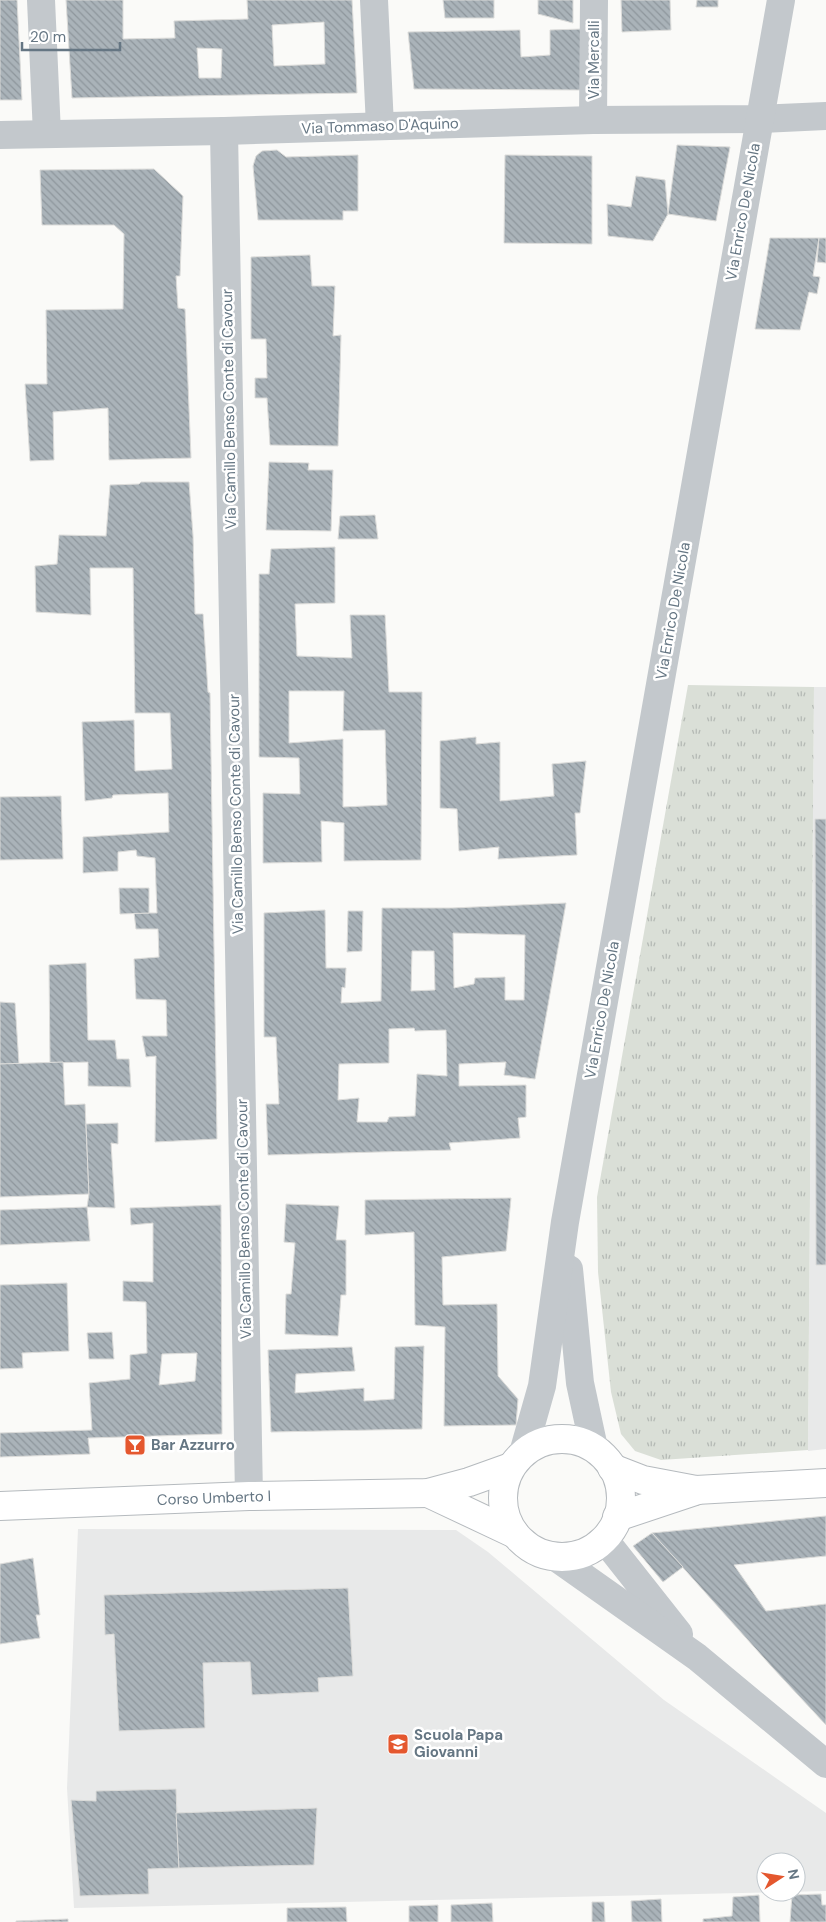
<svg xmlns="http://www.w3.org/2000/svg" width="826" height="1922" font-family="'DM Sans',sans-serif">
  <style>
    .built { fill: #e8e9e9; fill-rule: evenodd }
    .grass { fill: url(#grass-tufts) }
    .building { fill: url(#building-back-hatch); stroke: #dcdcda; fill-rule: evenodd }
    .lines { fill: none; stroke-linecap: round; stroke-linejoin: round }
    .major-casing { stroke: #b5babe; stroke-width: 30 }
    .minor { stroke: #c3c8cc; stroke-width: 28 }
    .major { stroke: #fff; stroke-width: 28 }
    .labels { text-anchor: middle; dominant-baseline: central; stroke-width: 5; stroke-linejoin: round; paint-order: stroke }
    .street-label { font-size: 15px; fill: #657683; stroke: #fff }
    .poi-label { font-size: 15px; font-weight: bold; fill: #657683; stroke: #fff; text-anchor: start }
  </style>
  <defs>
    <pattern id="grass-tufts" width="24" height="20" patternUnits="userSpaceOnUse" patternTransform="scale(1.25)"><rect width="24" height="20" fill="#dadfd7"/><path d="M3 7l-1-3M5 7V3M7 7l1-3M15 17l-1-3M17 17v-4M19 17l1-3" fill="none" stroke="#b4b9b4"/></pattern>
    <pattern id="building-back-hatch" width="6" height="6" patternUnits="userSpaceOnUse" patternTransform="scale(1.25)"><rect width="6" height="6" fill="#aab3b9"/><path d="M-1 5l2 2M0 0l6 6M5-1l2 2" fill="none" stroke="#8e969c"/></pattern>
  </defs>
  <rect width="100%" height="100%" fill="#fafaf8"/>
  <g class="built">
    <path d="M 814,687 L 826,687 L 826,1449 L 808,1451 Z"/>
    <path d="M 78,1529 L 456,1530 L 488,1552 L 664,1700 L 826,1813 L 826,1891 L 74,1908 L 67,1788 ZM 766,1862 L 796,1862 L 796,1892 L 766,1892 Z"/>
  </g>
  <path class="grass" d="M 688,685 L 814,687 L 808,1450 L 661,1460 L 635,1451 L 621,1434 L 611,1392 L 598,1272 L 597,1197 Z"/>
  <g class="building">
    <path d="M 0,0 L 17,0 L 22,100 L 0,100 Z"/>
    <path d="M 66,0 L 123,0 L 123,39 L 175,38 L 174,21 L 248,19 L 247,0 L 352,0 L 357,93 L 72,98 ZM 324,22 L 325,64 L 274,66 L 272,25 ZM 197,48 L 222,49 L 221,78 L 199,78 Z"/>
    <path d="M 443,0 L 494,0 L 494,18 L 445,18 Z"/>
    <path d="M 538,0 L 573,0 L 573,23 L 538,14 Z"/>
    <path d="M 621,0 L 670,0 L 671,30 L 622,32 Z"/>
    <path d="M 697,0 L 718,0 L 718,7 L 696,7 Z"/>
    <path d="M 582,29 L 581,90 L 414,89 L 408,32 L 520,30 L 521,57 L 550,55 L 550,30 Z"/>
    <path d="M 677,145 L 730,147 L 716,221 L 668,214 Z"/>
    <path d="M 277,150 L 286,157 L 358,155 L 358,211 L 343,211 L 343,220 L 258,220 L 253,166 L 256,156 L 262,151 Z"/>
    <path d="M 505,155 L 592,156 L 592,244 L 504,243 Z"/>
    <path d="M 154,169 L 183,196 L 180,276 L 176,276 L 178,308 L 185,309 L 191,458 L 109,460 L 108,408 L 53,412 L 54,460 L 30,461 L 25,384 L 47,384 L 46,310 L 123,309 L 124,234 L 114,225 L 42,225 L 40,170 Z"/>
    <path d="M 636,176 L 665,180 L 668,214 L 653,241 L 608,236 L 607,204 L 631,207 Z"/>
    <path d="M 770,238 L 819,238 L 813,276 L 820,277 L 817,294 L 809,292 L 800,330 L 755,329 Z"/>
    <path d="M 819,238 L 826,238 L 826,263 L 817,262 Z"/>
    <path d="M 310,255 L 312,286 L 335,286 L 333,336 L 341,335 L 338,446 L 270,445 L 267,398 L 255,398 L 255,378 L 267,378 L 266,339 L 251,339 L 251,257 Z"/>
    <path d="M 269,462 L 309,463 L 308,470 L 333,470 L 331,531 L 266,530 Z"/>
    <path d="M 141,482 L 189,482 L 193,535 L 195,614 L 203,614 L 208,692 L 210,693 L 217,1139 L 155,1142 L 156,1056 L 146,1057 L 142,1036 L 167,1036 L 166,1000 L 136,999 L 134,959 L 159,957 L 158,929 L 136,929 L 134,913 L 157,913 L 155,858 L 137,856 L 136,850 L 118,852 L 118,871 L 83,873 L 83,837 L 169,832 L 168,793 L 113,795 L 112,798 L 85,801 L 82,722 L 134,720 L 135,771 L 172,769 L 170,713 L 135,713 L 133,568 L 90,568 L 91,615 L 36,612 L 35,566 L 57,564 L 59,535 L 106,536 L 110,485 L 139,484 Z"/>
    <path d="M 375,515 L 378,539 L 338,539 L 340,516 Z"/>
    <path d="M 335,547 L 335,603 L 295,604 L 297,656 L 352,658 L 350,615 L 385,615 L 389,692 L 422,692 L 421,860 L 344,861 L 344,823 L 321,821 L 322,862 L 263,863 L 263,793 L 300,794 L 299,758 L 259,757 L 259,574 L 269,574 L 271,549 ZM 289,691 L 344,691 L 343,731 L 385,730 L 387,805 L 343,807 L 343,739 L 289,743 Z"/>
    <path d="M 476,737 L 476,744 L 500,742 L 500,801 L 554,796 L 552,764 L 586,761 L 580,813 L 575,813 L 577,855 L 498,859 L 499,847 L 459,851 L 457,809 L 440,808 L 440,741 Z"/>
    <path d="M 61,796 L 63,859 L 0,860 L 0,797 Z"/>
    <path d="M 815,819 L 826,819 L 826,1265 L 816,1265 Z"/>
    <path d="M 119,888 L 149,888 L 149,913 L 120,914 Z"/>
    <path d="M 566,903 L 535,1079 L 504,1075 L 506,1062 L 459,1064 L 459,1086 L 526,1085 L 526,1117 L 518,1118 L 520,1138 L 449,1143 L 451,1150 L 268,1155 L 266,1104 L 279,1104 L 276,1037 L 264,1037 L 264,913 L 325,910 L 326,968 L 346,968 L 345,988 L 342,987 L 341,1003 L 381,1001 L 382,908 L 452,908 ZM 453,933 L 525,935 L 524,1000 L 505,1000 L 505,977 L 475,978 L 474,984 L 454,988 ZM 412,951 L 434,951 L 435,990 L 411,991 ZM 414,1028 L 415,1031 L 446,1030 L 447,1076 L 417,1074 L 415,1116 L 389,1117 L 387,1122 L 357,1122 L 359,1098 L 338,1100 L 339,1064 L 389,1063 L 389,1029 Z"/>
    <path d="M 348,911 L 363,911 L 362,951 L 347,952 Z"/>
    <path d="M 86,963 L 88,1040 L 115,1040 L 117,1059 L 129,1059 L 131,1087 L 88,1086 L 88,1062 L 50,1063 L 49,965 Z"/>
    <path d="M 0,1002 L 15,1003 L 19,1064 L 0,1064 Z"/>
    <path d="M 63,1062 L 65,1105 L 85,1104 L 89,1194 L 0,1197 L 0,1064 Z"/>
    <path d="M 118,1123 L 118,1144 L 111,1143 L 115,1208 L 87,1207 L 89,1194 L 86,1124 Z"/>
    <path d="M 511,1198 L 506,1251 L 442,1257 L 443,1305 L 497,1304 L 498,1376 L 518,1399 L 516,1425 L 444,1426 L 445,1327 L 415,1325 L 414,1232 L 365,1235 L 365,1200 Z"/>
    <path d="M 286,1204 L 339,1206 L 336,1240 L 346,1240 L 346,1295 L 341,1295 L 338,1336 L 285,1334 L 286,1294 L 291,1294 L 295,1243 L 284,1242 Z"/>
    <path d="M 221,1205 L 222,1434 L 88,1438 L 90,1454 L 0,1457 L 0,1433 L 92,1430 L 89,1383 L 130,1379 L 130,1355 L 147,1353 L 146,1302 L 123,1301 L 123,1281 L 153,1282 L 153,1223 L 131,1225 L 130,1208 ZM 197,1353 L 195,1381 L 159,1385 L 162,1354 Z"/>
    <path d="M 87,1207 L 90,1241 L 0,1245 L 0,1210 Z"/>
    <path d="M 67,1283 L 69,1351 L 22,1353 L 23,1368 L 0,1369 L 0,1285 Z"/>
    <path d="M 112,1332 L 114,1359 L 89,1359 L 87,1333 Z"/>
    <path d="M 424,1346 L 422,1429 L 271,1432 L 268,1350 L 352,1347 L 355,1371 L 296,1374 L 295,1393 L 364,1388 L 364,1401 L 394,1399 L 395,1347 Z"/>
    <path d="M 826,1516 L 826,1556 L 734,1565 L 766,1611 L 826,1604 L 826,1725 L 772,1667 L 652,1533 Z"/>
    <path d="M 652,1533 L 683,1567 L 663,1582 L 633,1546 Z"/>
    <path d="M 33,1558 L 40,1615 L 36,1615 L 40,1638 L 0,1644 L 0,1564 Z"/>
    <path d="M 348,1588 L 353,1676 L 318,1678 L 319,1692 L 252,1695 L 250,1662 L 203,1663 L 205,1728 L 119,1731 L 114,1634 L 105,1635 L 104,1595 Z"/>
    <path d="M 176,1789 L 179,1868 L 148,1869 L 149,1894 L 80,1896 L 71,1800 L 96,1801 L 96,1791 Z"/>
    <path d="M 317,1808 L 314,1865 L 179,1868 L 176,1813 Z"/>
    <path d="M 821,1894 L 822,1905 L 826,1905 L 826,1922 L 790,1922 L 792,1895 Z"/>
    <path d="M 759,1895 L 760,1922 L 703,1922 L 703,1919 L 732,1916 L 733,1897 Z"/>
    <path d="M 661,1899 L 662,1922 L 632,1922 L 631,1901 Z"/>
    <path d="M 592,1902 L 604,1902 L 605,1922 L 592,1922 Z"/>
    <path d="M 492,1903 L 493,1922 L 451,1922 L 451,1905 Z"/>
    <path d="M 438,1905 L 438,1922 L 409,1922 L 409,1906 Z"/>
    <path d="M 346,1907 L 347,1922 L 287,1922 L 287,1908 Z"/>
    <path d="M 68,1919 L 68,1922 L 16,1922 L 16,1921 Z"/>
  </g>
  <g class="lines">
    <g class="major-casing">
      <g id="major">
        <circle cx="562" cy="1498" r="59"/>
        <path d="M 612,1468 L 643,1480 L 696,1490 L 826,1483"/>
        <path d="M 428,1493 L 515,1534"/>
        <path d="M 0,1506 L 249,1496 L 428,1493 L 469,1482 L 511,1467"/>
        <path d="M 617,1517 L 695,1491"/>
      </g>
    </g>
    <g class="minor">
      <path d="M 41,0 L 47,134"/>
      <path d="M 374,0 L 380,126"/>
      <path d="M 593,120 L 594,0"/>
      <path d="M 224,131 L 249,1496"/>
      <path d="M 0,135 L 224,131 L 593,120 L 759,119 L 826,116"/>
      <path d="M 569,1269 L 580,1383 L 594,1448"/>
      <path d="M 523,1453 L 542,1386 L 565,1222 L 781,0"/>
      <path d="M 604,1539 L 679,1634"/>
      <path d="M 554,1556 L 697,1657 L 826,1764"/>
    </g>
    <use href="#major" class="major"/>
  </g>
  <defs>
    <g id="bar-square" transform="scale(1.125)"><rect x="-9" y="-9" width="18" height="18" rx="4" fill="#e4572e" stroke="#fff"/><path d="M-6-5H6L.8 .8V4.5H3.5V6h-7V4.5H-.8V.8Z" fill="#fff"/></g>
    <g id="school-square" transform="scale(1.125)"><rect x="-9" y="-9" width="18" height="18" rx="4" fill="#e4572e" stroke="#fff"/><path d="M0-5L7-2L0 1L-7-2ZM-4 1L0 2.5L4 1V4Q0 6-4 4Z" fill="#fff"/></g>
  </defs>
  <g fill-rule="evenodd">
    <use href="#bar-square" x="135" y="1445"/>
    <use href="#school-square" x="398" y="1744"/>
  </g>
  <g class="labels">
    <g class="street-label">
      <text transform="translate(594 60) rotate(-90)">Via Mercalli</text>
      <text transform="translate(380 126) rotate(-2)">Via Tommaso D'Aquino</text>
      <text transform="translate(743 212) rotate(-80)">Via Enrico De Nicola</text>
      <text transform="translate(229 409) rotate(-91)">Via Camillo Benso Conte di Cavour</text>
      <text transform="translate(673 611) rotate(-80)">Via Enrico De Nicola</text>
      <text transform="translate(236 814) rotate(-91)">Via Camillo Benso Conte di Cavour</text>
      <text transform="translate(602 1010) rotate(-80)">Via Enrico De Nicola</text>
      <text transform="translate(244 1219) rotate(-91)">Via Camillo Benso Conte di Cavour</text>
      <text transform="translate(214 1498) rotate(-2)">Corso Umberto I</text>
    </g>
    <g class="poi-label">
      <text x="151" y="1445">Bar Azzurro</text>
      <text x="414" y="1735">Scuola Papa<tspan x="414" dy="17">Giovanni</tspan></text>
    </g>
  </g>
  <g transform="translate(781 1877) rotate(78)"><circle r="24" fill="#ffffff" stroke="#c1c8cd"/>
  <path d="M0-4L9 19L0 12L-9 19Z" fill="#e4572e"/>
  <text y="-8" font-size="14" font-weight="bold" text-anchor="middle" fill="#657683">N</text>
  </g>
  <path d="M22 42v8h98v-8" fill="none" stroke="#657683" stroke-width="2.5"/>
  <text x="30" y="42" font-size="15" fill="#657683" stroke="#ffffff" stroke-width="4" paint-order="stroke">20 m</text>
</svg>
